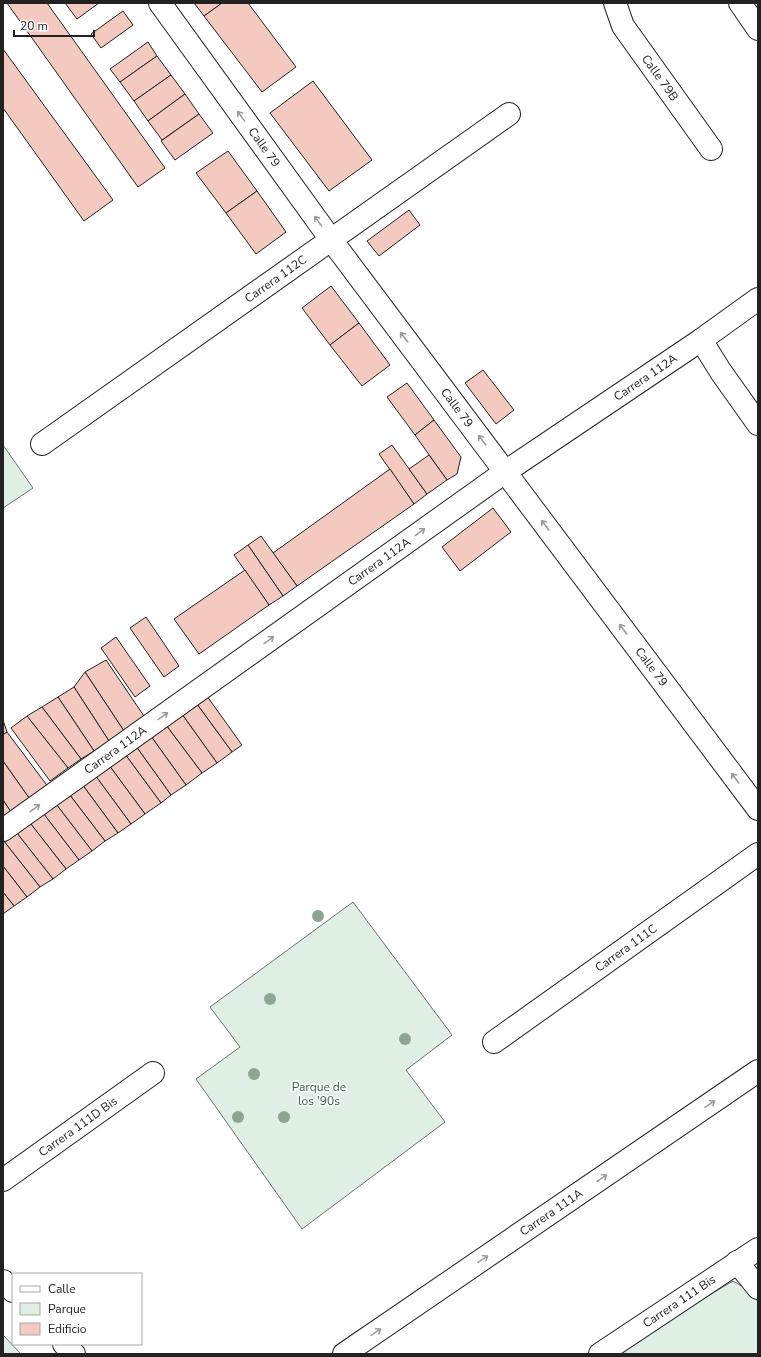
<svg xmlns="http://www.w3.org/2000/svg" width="761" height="1357" font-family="'Nunito Sans',sans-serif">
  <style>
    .green { fill: #e0efe3; stroke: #6f6f6f }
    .building { fill: #f3c9c0; stroke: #222 }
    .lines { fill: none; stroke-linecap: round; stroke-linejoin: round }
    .minor-casing { stroke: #222; stroke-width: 24 }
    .tertiary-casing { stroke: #222; stroke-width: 24 }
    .trunk-casing { stroke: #222; stroke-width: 24 }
    .minor { stroke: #fff; stroke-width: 22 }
    .tertiary { stroke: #fff; stroke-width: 22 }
    .trunk { stroke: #fff; stroke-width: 22 }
    .tree { fill: #8da692 }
    .oneway { stroke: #9c9c9c }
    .labels { text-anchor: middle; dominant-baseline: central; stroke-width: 3; stroke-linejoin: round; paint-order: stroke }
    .street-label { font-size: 12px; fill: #222; stroke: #fff }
    .park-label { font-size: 12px; fill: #2f5e38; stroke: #fff }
  </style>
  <rect width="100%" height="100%" fill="#fff"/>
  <g class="green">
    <path d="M 3,445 L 33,488 L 3,508 Z"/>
    <path d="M 353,902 L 452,1035 L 406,1070 L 445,1122 L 302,1229 L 196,1079 L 240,1047 L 210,1007 Z"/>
    <path d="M 733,1281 L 750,1291 L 758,1301 L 758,1354 L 617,1354 L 706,1297 Z"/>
    <path d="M 3,1335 L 21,1354 L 3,1354 Z"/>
  </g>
  <g class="building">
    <path d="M 7,3 L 47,3 L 165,168 L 138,187 Z"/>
    <path d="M 65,3 L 99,3 L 77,19 Z"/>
    <path d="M 194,3 L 222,3 L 204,16 Z"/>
    <path d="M 222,3 L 248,3 L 296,67 L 262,92 L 204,16 Z"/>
    <path d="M 123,11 L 133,25 L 101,48 L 91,34 Z"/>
    <path d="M 148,42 L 157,56 L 120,82 L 110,69 Z"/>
    <path d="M 3,49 L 113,200 L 84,221 L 3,108 Z"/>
    <path d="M 157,56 L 171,75 L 134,101 L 120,82 Z"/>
    <path d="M 171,75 L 185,94 L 148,121 L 134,101 Z"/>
    <path d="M 313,81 L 372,160 L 329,191 L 270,113 Z"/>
    <path d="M 185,94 L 199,114 L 162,140 L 148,121 Z"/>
    <path d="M 199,114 L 213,133 L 175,160 L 161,141 Z"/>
    <path d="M 228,151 L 257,191 L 226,213 L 196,173 Z"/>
    <path d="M 257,191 L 286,232 L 256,254 L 226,213 Z"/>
    <path d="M 409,210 L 420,225 L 379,256 L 367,241 Z"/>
    <path d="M 331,286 L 359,323 L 330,345 L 302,308 Z"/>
    <path d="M 359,323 L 390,365 L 362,386 L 330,345 Z"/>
    <path d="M 483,370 L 514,410 L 496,424 L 465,383 Z"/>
    <path d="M 407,383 L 434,420 L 415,435 L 387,397 Z"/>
    <path d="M 434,420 L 461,457 L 457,474 L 447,480 L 415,435 Z"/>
    <path d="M 392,445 L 427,494 L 414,504 L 379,454 Z"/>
    <path d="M 429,455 L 447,480 L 427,494 L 409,469 Z"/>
    <path d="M 390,469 L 414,504 L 297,586 L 273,553 Z"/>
    <path d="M 493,508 L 511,532 L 460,571 L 442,547 Z"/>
    <path d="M 261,536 L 297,586 L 283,596 L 248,545 Z"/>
    <path d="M 248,545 L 283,596 L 269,605 L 234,555 Z"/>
    <path d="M 245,570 L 269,605 L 199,654 L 174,619 Z"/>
    <path d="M 146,617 L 179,666 L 164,677 L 130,628 Z"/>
    <path d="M 116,637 L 150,686 L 135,697 L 101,648 Z"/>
    <path d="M 106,660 L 146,719 L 124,731 L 85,672 Z"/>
    <path d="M 85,672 L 124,731 L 109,741 L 74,687 Z"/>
    <path d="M 74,687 L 109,741 L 94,751 L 58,697 Z"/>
    <path d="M 204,692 L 242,745 L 232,752 L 194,700 Z"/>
    <path d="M 58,697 L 94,751 L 81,759 L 42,707 Z"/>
    <path d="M 194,700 L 232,752 L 217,763 L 179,710 Z"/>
    <path d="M 42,707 L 81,759 L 68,768 L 27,716 Z"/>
    <path d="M 179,710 L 217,763 L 202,773 L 163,721 Z"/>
    <path d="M 27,716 L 68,768 L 50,781 L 11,728 Z"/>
    <path d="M 3,720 L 7,732 L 3,735 Z"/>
    <path d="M 163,721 L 202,773 L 186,785 L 148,732 Z"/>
    <path d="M 7,732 L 52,792 L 34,805 L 3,761 L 3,735 Z"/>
    <path d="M 148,732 L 186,785 L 171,795 L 133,742 Z"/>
    <path d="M 133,742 L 171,795 L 161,803 L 122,750 Z"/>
    <path d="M 122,750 L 161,803 L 145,814 L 106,761 Z"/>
    <path d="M 3,761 L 34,805 L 15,818 L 3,800 Z"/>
    <path d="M 106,761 L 145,814 L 131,824 L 92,771 Z"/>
    <path d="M 92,771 L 131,824 L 118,833 L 79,780 Z"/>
    <path d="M 79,780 L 118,833 L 105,841 L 66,790 Z"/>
    <path d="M 66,790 L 105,841 L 92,851 L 53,800 Z"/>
    <path d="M 3,800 L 15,818 L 3,827 Z"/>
    <path d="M 53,800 L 92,851 L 79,860 L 40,809 Z"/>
    <path d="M 40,809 L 79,860 L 66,869 L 27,819 Z"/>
    <path d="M 27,819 L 66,869 L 53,879 L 13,828 Z"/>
    <path d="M 13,828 L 53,879 L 40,887 L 3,840 Z"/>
    <path d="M 3,840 L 40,887 L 27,897 L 3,866 Z"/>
    <path d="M 3,866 L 27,897 L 14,906 L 3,892 Z"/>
    <path d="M 3,892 L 14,906 L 3,914 Z"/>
  </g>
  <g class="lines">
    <g class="minor-casing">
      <g id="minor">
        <path id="s1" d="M 160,3 L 332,241 L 758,809"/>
        <path id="s2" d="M 615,3 L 623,26 L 711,149"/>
        <path d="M 701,340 L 721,372 L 758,424"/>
        <path id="s3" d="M 42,444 L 509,114"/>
        <path id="s4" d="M 494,1042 L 758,854"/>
        <path id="s5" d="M 3,1180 L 153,1073"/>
        <path d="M 737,1262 L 758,1288"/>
        <path d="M 3,1281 L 13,1291"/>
        <path d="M 64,1344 L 74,1354"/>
        <path id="s6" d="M 344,1354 L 758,1071"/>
        <path id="s7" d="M 600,1354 L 758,1249"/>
      </g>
    </g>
    <g class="tertiary-casing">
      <g id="tertiary">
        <path id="s8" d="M 3,830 L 505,472 L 701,340 L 758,299"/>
      </g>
    </g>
    <g class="trunk-casing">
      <path id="trunk" d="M 740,3 L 758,29"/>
    </g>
    <use href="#minor" class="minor"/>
    <use href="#tertiary" class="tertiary"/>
    <use href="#trunk" class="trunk"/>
  </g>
  <g class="tree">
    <circle cx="318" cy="916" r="6"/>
    <circle cx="270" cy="999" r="6"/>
    <circle cx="405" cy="1039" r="6"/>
    <circle cx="254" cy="1074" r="6"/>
    <circle cx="238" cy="1117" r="6"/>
    <circle cx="284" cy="1117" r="6"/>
  </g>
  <defs><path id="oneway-shaft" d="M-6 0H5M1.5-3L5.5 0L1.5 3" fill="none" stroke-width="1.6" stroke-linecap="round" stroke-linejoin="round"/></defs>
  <g class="oneway">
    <use href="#oneway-shaft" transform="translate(241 116) rotate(-126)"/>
    <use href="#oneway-shaft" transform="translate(318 221) rotate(-126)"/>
    <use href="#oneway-shaft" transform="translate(404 337) rotate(-127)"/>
    <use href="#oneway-shaft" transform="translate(482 440) rotate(-127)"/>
    <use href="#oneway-shaft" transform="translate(545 525) rotate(-127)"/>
    <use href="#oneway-shaft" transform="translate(420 532) rotate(-36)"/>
    <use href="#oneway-shaft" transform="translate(623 629) rotate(-127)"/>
    <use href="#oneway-shaft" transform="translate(269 640) rotate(-36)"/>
    <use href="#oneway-shaft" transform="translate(163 716) rotate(-36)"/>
    <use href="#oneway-shaft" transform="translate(735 778) rotate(-127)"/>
    <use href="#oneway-shaft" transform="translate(35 808) rotate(-36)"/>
    <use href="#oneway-shaft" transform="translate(710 1104) rotate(-34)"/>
    <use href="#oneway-shaft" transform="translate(602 1178) rotate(-34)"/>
    <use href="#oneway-shaft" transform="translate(483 1259) rotate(-34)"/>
    <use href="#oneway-shaft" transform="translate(376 1332) rotate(-34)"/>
  </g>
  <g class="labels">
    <g class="street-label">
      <text stroke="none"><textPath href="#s2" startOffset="88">Calle 79B</textPath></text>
      <text stroke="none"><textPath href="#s1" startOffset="178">Calle 79</textPath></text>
      <text stroke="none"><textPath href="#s3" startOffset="286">Carrera 112C</textPath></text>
      <text stroke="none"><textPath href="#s8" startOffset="786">Carrera 112A</textPath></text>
      <text stroke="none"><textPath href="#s1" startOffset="502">Calle 79</textPath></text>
      <text stroke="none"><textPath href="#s8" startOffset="462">Carrera 112A</textPath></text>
      <text stroke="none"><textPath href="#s1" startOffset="826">Calle 79</textPath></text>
      <text stroke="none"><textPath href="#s8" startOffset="138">Carrera 112A</textPath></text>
      <text stroke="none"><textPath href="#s4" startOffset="162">Carrera 111C</textPath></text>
      <text stroke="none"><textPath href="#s5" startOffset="92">Carrera 111D Bis</textPath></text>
      <text stroke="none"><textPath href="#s6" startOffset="251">Carrera 111A</textPath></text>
      <text stroke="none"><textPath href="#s7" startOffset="95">Carrera 111 Bis</textPath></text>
    </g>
    <g class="park-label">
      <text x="319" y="1087">Parque de<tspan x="319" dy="14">los '90s</tspan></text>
    </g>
  </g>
  <rect width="761" height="1357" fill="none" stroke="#222222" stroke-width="8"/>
  <rect x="12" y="1273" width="130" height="72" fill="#ffffff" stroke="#a7a7a7"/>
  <rect x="20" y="1286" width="20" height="6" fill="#ffffff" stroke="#a7a7a7"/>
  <text x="48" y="1293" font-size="12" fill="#222222">Calle</text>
  <rect x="20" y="1303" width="20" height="12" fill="#e0efe3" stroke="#a7a7a7"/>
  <text x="48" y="1313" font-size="12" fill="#222222">Parque</text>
  <rect x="20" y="1323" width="20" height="12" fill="#f3c9c0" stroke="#a7a7a7"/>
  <text x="48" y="1333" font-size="12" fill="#222222">Edificio</text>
  <path d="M14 30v6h80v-6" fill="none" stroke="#222222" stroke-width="2"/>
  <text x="20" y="30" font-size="12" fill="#222222" stroke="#ffffff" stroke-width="3" paint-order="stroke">20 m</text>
</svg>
